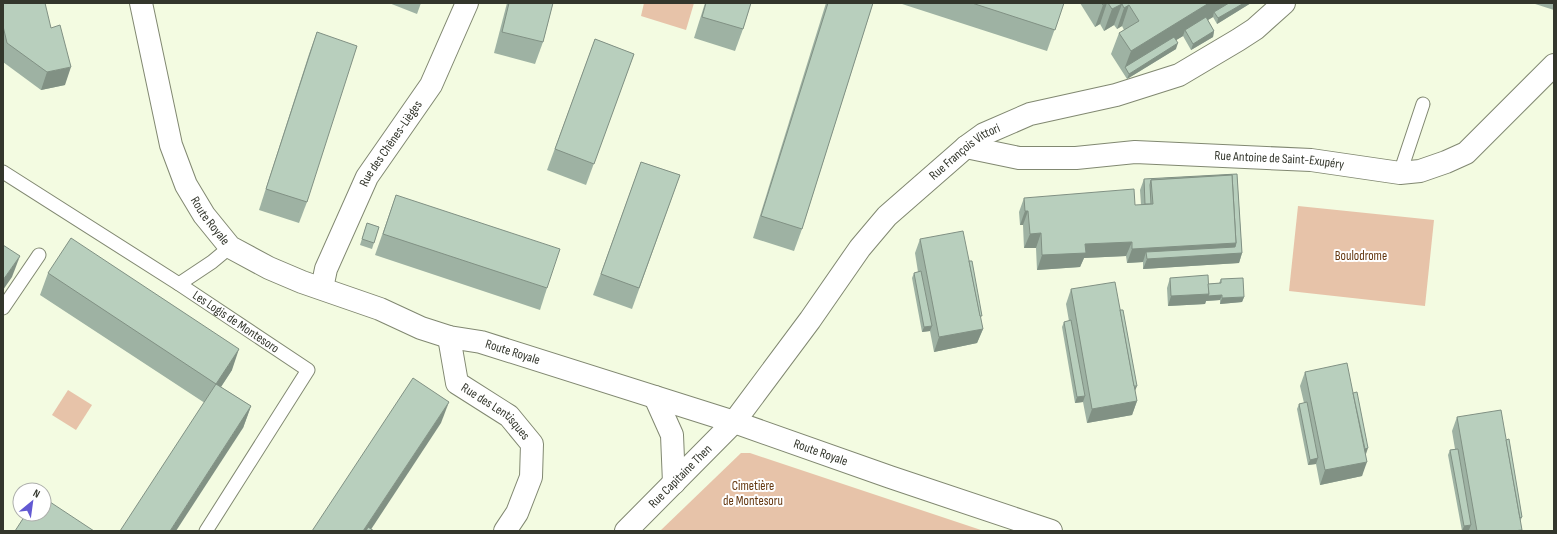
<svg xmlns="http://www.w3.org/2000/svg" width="1557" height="534" font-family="'Sofia Sans Condensed',sans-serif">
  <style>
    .green { fill: #e7c3a9 }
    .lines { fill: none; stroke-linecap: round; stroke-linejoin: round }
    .lane-casing { stroke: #818871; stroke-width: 15 }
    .street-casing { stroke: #818871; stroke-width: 24 }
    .secondary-casing { stroke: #818871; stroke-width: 24 }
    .lane { stroke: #fff; stroke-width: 13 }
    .street { stroke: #fff; stroke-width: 22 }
    .secondary { stroke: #fff; stroke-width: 22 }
    .wall { fill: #9eb2a3 }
    .shaded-wall { fill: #819184 }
    .building { fill: #b8cfbd; stroke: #819184 }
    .labels { text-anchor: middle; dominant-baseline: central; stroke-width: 4; stroke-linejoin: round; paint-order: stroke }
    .street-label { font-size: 13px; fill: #33362c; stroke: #fff }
    .park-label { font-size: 13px; fill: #643710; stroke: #fff }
  </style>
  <rect width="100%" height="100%" fill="#f3fbe1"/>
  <g class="green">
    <path d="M 644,3 L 694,3 L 686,30 L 641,16 Z"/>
    <path d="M 1298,206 L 1434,220 L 1425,306 L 1289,291 Z"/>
    <path d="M 68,390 L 92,405 L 76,430 L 52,415 Z"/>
    <path d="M 741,453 L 750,453 L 984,531 L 660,531 Z"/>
  </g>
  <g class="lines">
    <g class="lane-casing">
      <g id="lane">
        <path id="s1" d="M 3,172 L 179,284 L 308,370 L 206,531"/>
        <path d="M 1400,173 L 1423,104"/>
        <path d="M 179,284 L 212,262 L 230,247"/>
        <path d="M 3,308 L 39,255"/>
      </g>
    </g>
    <g class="street-casing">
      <g id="street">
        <path id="s2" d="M 966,147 L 1019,158 L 1076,158 L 1135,152 L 1311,160 L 1400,173 L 1420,171 L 1446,162 L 1466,153 L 1554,65"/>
        <path id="s3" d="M 322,288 L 326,269 L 367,177 L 431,85 L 467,3"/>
        <path id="s4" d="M 449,337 L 457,383 L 509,416 L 532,444 L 531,477 L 517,513 L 505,531"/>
        <path id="s5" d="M 734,422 L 810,320 L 860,248 L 887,216 L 966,147 L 984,134 L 1030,114 L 1116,95 L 1179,75 L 1238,40 L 1255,29 L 1284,3"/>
      </g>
    </g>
    <g class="secondary-casing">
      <g id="secondary">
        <path id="s6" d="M 141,3 L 171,145 L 186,185 L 204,215 L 230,247 L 269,268 L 302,282 L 380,309 L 421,328 L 449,337 L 481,342 L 734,422 L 890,477 L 1051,531"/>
        <path d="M 655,397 L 672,435 L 674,483"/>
        <path id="s7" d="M 626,531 L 734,422"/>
      </g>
    </g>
    <use href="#lane" class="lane"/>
    <use href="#street" class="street"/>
    <use href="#secondary" class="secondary"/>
  </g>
  <g class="wall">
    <path d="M 3,3 L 65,85 L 41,90 L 3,62 Z"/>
    <path d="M 389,3 L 421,3 L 417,14 Z"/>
    <path d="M 507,3 L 553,3 L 543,42 L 535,64 L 494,53 Z"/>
    <path d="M 705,3 L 751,3 L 743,29 L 735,51 L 694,38 Z"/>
    <path d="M 826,3 L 873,3 L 802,229 L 794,251 L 753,238 Z"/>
    <path d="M 899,3 L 1064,3 L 1047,51 Z"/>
    <path d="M 1080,3 L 1251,3 L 1217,24 L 1213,17 L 1208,20 L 1214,31 L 1213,37 L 1191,50 L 1183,36 L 1176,40 L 1176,49 L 1127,79 L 1111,54 L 1119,33 L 1124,30 L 1122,26 L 1117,29 L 1114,25 L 1104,31 L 1100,24 L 1095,27 Z"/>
    <path d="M 1532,3 L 1554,3 L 1554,10 Z"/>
    <path d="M 317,32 L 307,202 L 299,223 L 259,210 L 309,54 Z"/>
    <path d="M 595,39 L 634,54 L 586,185 L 547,170 Z"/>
    <path d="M 641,162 L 680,175 L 632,309 L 593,295 Z"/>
    <path d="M 1237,174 L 1242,253 L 1239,263 L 1143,269 L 1143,262 L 1127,263 L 1126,256 L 1084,258 L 1080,267 L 1037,270 L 1036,248 L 1024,248 L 1023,225 L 1020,225 L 1019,212 L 1024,198 L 1135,205 L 1141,205 L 1140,190 L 1144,179 Z"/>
    <path d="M 396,195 L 547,288 L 540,310 L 375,255 Z"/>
    <path d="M 367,223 L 379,227 L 372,249 L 360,245 Z"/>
    <path d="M 920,239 L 981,320 L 983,329 L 977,343 L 934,352 L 930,331 L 922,332 L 912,278 L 914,273 L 918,272 L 915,253 Z"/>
    <path d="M 48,273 L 232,370 L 221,387 L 251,406 L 243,428 L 40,295 Z"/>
    <path d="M 1170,278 L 1208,284 L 1219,283 L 1221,279 L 1244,297 L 1242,302 L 1220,304 L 1220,300 L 1206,301 L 1205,304 L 1168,306 L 1167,288 Z"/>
    <path d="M 1071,289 L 1135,391 L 1137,401 L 1132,415 L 1087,423 L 1083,402 L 1075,403 L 1062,327 L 1064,322 L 1069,321 L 1066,304 Z"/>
    <path d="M 1305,372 L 1353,393 L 1366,454 L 1362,476 L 1320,485 L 1316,464 L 1308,465 L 1297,409 L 1299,404 L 1304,403 L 1300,386 Z"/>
    <path d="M 1457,417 L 1506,440 L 1522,517 L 1520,522 L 1522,530 L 1521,531 L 1469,531 L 1469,530 L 1462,531 L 1448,455 L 1450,450 L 1455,449 L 1452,431 Z"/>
  </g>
  <g class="shaded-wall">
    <path d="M 1106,3 L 1107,3 L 1100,24 L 1095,27 L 1103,5 Z"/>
    <path d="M 1209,3 L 1235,3 L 1214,12 L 1213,17 L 1186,33 L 1185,30 L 1183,36 L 1127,70 L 1125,67 L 1131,51 Z"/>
    <path d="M 1244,3 L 1251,3 L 1217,24 L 1218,18 Z"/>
    <path d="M 1122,4 L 1114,25 L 1104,31 L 1112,9 Z"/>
    <path d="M 1129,5 L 1122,26 L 1117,29 L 1124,8 Z"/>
    <path d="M 1214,31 L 1213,37 L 1191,50 L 1193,44 Z"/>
    <path d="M 1178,43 L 1176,49 L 1127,79 L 1129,74 Z"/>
    <path d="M 71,67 L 65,85 L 41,90 L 47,72 Z"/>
    <path d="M 1025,211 L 1028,211 L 1023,225 L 1020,225 Z"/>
    <path d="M 1041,233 L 1036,248 L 1024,248 L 1030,234 Z"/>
    <path d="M 1132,242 L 1126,256 L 1084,258 L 1080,267 L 1037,270 L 1042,255 L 1085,244 Z"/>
    <path d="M 1236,243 L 1242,253 L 1239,263 L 1143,269 L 1147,259 L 1146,252 L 1143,262 L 1127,263 L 1132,249 Z"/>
    <path d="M 20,256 L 12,277 L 3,290 L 3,280 Z"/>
    <path d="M 1209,294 L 1222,295 L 1220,300 L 1206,301 L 1205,304 L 1168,306 L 1171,296 Z"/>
    <path d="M 1244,297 L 1242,302 L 1220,304 L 1222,298 Z"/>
    <path d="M 932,326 L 930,331 L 922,332 L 924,327 Z"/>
    <path d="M 983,329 L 977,343 L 934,352 L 939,337 Z"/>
    <path d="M 239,349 L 232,370 L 209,405 L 216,384 Z"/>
    <path d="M 1137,386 L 1135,391 L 1129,387 Z"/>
    <path d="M 1085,396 L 1083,402 L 1075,403 L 1077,397 Z"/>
    <path d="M 1137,401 L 1132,415 L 1087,423 L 1092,409 Z"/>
    <path d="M 449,402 L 441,423 L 370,531 L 363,531 Z"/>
    <path d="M 251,406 L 243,428 L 176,531 L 170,531 Z"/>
    <path d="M 1368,448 L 1366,454 L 1360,450 Z"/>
    <path d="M 1318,458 L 1316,464 L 1308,465 L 1310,460 Z"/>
    <path d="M 1367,462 L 1362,476 L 1320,485 L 1325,470 Z"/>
    <path d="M 1471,525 L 1469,530 L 1462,531 L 1464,526 Z"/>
  </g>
  <g class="building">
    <path d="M 3,3 L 45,3 L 51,28 L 60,25 L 71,67 L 47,72 L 7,43 L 3,26 Z"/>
    <path d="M 509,3 L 553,3 L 543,42 L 502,32 Z"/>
    <path d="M 706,3 L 751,3 L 743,29 L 702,17 Z"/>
    <path d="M 828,3 L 873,3 L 802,229 L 761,216 Z"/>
    <path d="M 972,3 L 1064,3 L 1055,30 Z"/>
    <path d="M 1101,3 L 1106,3 L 1103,5 Z"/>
    <path d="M 1108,3 L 1209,3 L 1131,51 L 1119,33 L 1139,21 L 1129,5 L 1124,8 L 1122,4 L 1112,9 Z"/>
    <path d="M 1229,3 L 1244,3 L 1218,18 L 1214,12 Z"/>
    <path d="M 1206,17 L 1214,31 L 1193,44 L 1185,30 Z"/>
    <path d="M 317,32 L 357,46 L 307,202 L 266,189 Z"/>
    <path d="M 1174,37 L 1178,43 L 1129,74 L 1125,67 Z"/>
    <path d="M 595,39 L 634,54 L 594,164 L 555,149 Z"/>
    <path d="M 641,162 L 680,175 L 639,288 L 601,274 Z"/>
    <path d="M 1237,174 L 1242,253 L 1147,259 L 1146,252 L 1235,247 L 1236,243 L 1232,175 L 1151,180 L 1150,185 L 1151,204 L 1145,204 L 1144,179 Z"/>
    <path d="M 1232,175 L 1236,243 L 1132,249 L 1132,242 L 1085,244 L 1086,253 L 1042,255 L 1041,233 L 1030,234 L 1028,211 L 1025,211 L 1024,198 L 1134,189 L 1135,205 L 1153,204 L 1151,180 Z"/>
    <path d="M 396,195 L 560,249 L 547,288 L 383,234 Z"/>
    <path d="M 367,223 L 379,227 L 374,243 L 362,239 Z"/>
    <path d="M 963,231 L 983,329 L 939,337 L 920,239 Z"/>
    <path d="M 71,238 L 239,349 L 216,384 L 251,406 L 170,531 L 120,531 L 216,384 L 48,273 Z"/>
    <path d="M 3,245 L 20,256 L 3,280 Z"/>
    <path d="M 969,261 L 972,261 L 982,316 L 980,316 Z"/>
    <path d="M 921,271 L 932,326 L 924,327 L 914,273 Z"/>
    <path d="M 1208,275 L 1209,294 L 1171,296 L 1170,278 Z"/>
    <path d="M 1243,278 L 1244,297 L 1222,298 L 1222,295 L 1208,296 L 1209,294 L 1208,284 L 1221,283 L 1221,279 Z"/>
    <path d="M 1115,282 L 1137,401 L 1092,409 L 1071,289 Z"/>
    <path d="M 1120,310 L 1123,310 L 1137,386 L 1134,386 Z"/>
    <path d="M 1071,320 L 1085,396 L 1077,397 L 1064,322 Z"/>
    <path d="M 1347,363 L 1367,462 L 1325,470 L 1305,372 Z"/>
    <path d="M 413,378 L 449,402 L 363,531 L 312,531 Z"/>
    <path d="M 1357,392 L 1368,448 L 1365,449 L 1353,393 Z"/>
    <path d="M 1307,402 L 1318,458 L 1310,460 L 1299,404 Z"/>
    <path d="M 1501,410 L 1522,530 L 1513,531 L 1477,531 L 1457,417 Z"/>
    <path d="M 1509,439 L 1522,517 L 1520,518 L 1506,440 Z"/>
    <path d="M 1458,449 L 1471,525 L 1464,526 L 1450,450 Z"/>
    <path d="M 44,498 L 94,531 L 15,531 L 26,514 L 44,514 Z"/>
    <path d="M 368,527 L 374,531 L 366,531 Z"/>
  </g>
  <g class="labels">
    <g class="street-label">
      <text stroke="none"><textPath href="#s3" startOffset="161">Rue des Chênes-Lièges</textPath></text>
      <text stroke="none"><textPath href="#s5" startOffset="358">Rue François Vittori</textPath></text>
      <text stroke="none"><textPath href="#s2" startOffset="315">Rue Antoine de Saint-Exupéry</textPath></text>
      <text stroke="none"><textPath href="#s6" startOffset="231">Route Royale</textPath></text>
      <text stroke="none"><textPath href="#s1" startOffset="277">Les Logis de Montesoro</textPath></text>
      <text stroke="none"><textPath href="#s6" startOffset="567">Route Royale</textPath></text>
      <text stroke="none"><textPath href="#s4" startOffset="95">Rue des Lentisques</textPath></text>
      <text stroke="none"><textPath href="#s6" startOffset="891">Route Royale</textPath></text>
      <text stroke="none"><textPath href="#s7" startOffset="77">Rue Capitaine Then</textPath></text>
    </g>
    <g class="park-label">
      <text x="1361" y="256">Boulodrome</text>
      <text x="753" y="486">Cimetière<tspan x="753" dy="15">de Montesoru</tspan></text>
    </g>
  </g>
  <rect width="1557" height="534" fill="none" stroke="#33362c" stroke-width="8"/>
  <g transform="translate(32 502) rotate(29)"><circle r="19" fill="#ffffff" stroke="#adafab"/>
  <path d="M0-3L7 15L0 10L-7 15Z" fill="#6259d2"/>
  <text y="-6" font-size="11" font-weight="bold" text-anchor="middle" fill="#33362c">N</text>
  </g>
</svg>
